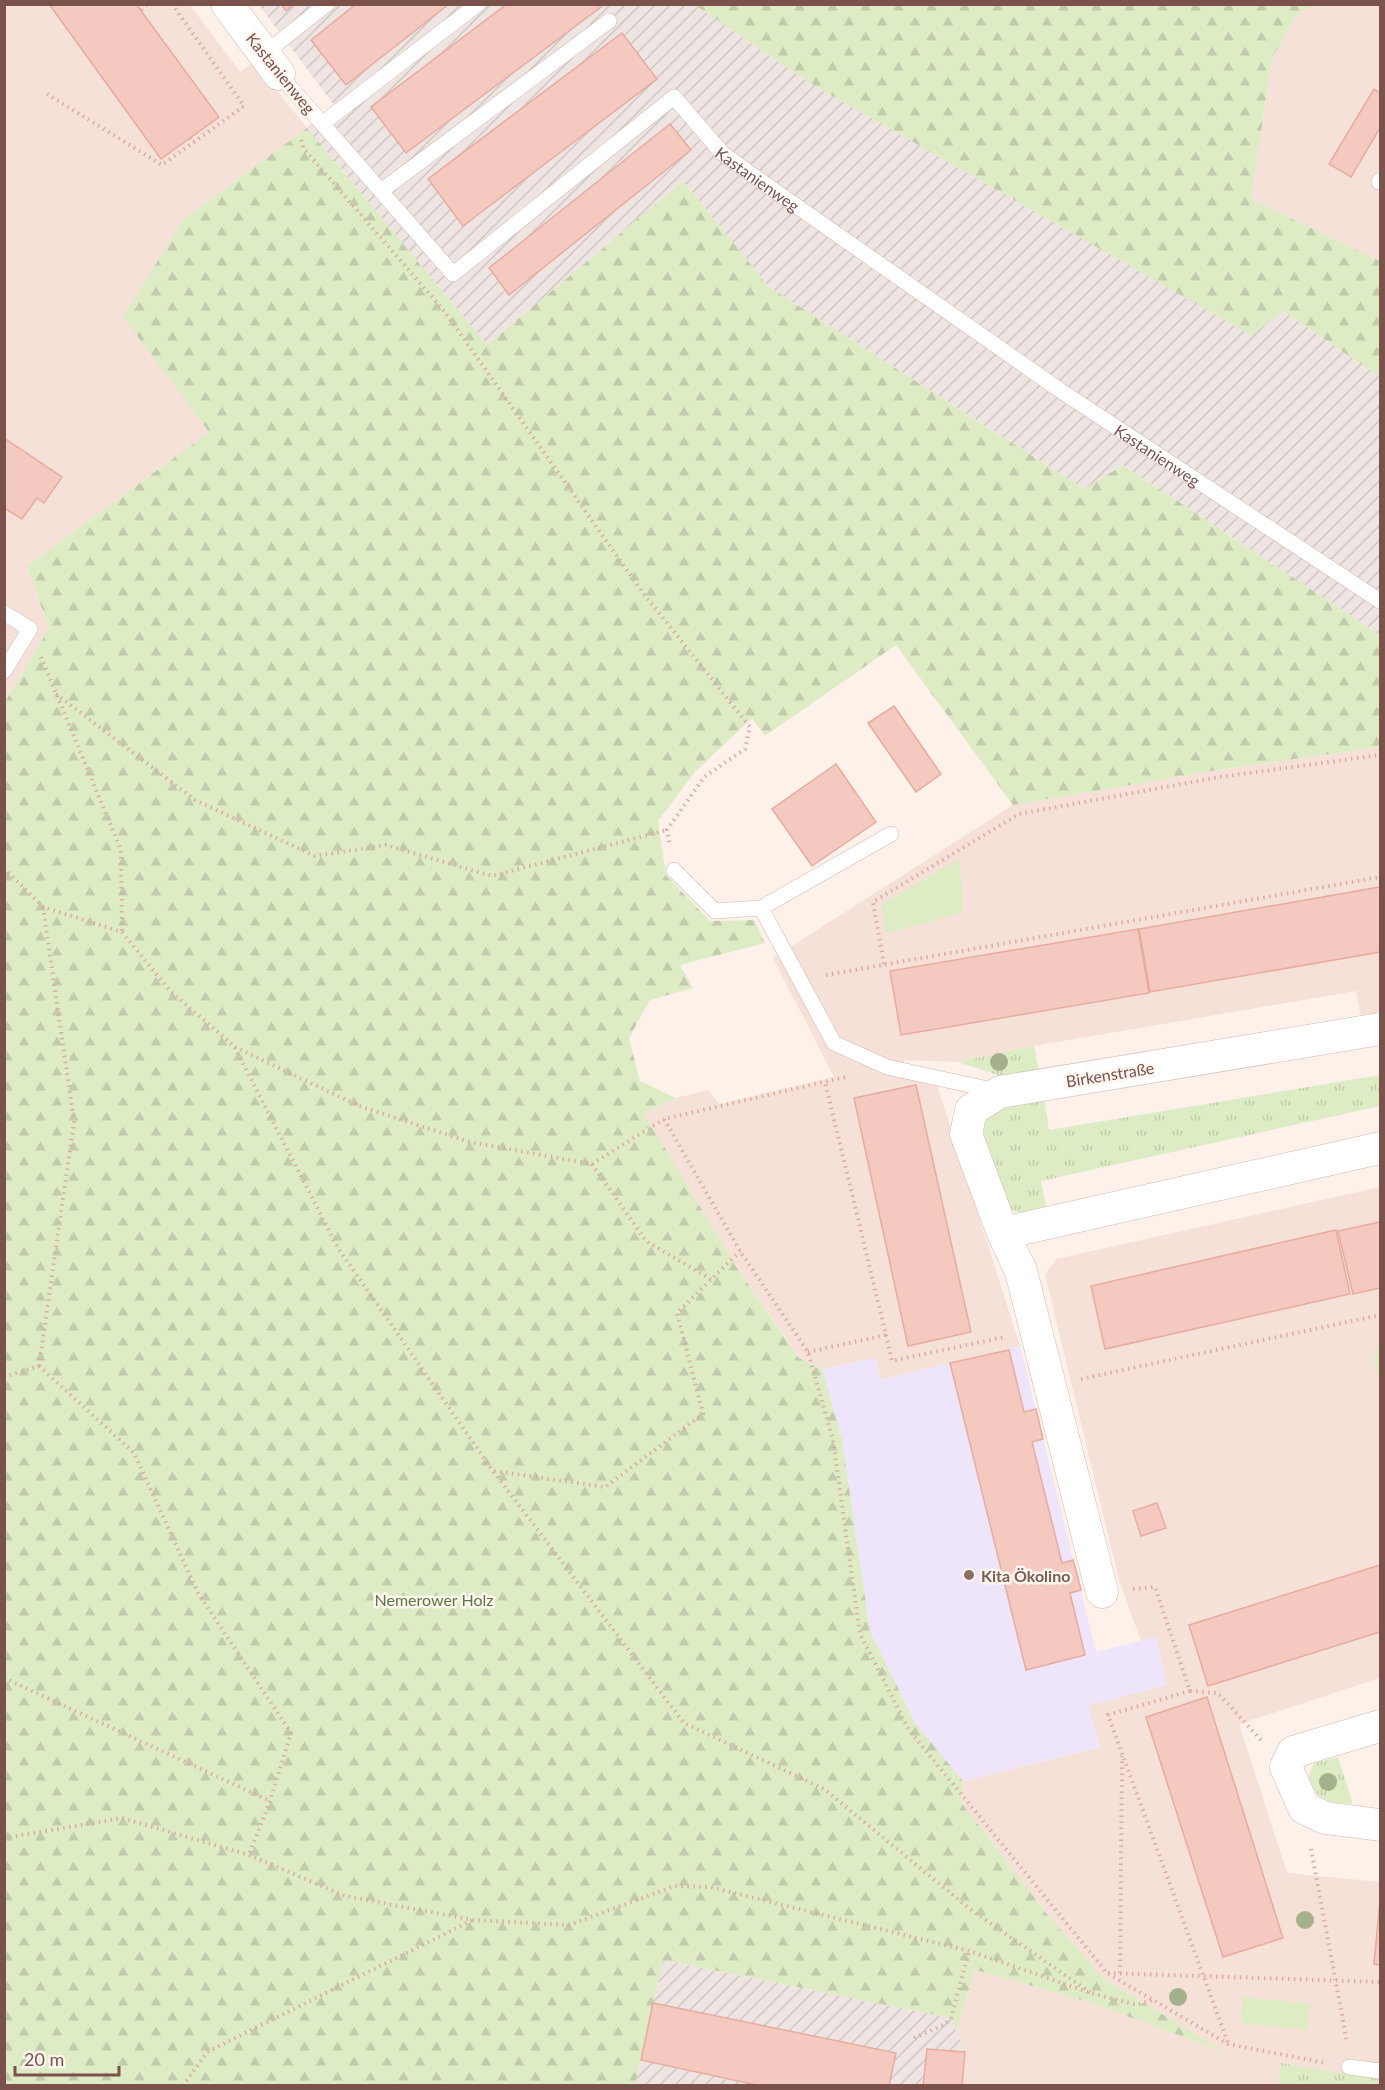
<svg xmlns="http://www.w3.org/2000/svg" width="1385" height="2090" font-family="Lato,sans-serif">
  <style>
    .residential { fill: #f5e1d7 }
    .industrial { fill: url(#industrial-furrows) }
    .education { fill: #eee5fa }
    .grass { fill: url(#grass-tufts) }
    .forest { fill: url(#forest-firs) }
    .green { fill: #deecc6 }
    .building { fill: #f4c9c0; stroke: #e7ab9f; stroke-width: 1.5 }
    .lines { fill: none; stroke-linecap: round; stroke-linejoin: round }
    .service-casing { stroke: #d3b8b0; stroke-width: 16 }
    .minor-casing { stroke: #d3b8b0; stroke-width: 33 }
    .path { stroke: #daaca2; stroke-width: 4; stroke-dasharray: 1.5 4.5; stroke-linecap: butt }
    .service { stroke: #fff; stroke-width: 15 }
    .minor { stroke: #fff; stroke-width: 32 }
    .tree { fill: #a5b08c }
    .education-dot { fill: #8d6e63; stroke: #fff6f0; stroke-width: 2 }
    .labels { text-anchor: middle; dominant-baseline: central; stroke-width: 5; stroke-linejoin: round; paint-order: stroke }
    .street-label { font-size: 16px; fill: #7a514b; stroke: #fff6f0 }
    .education-label { font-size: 16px; font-weight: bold; fill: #785e54; stroke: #fff6f0; text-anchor: start }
    .park-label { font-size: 16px; fill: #5d7a40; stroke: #fff6f0 }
  </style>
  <defs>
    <pattern id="industrial-furrows" width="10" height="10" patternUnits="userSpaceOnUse" patternTransform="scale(1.5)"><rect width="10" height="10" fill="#eee5e2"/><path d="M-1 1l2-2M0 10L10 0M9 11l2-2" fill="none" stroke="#d0c6c3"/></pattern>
    <pattern id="grass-tufts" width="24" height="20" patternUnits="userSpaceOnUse" patternTransform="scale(1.5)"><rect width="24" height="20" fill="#deecc6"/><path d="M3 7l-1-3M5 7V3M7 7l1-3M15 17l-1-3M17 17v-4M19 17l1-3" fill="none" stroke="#c2ccac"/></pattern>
    <pattern id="forest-firs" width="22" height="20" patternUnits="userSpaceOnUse" patternTransform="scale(1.5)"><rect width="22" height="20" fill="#deecc6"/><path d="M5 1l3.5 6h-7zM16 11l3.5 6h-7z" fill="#c2ccac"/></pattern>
  </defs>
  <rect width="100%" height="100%" fill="#fdf1e9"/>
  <g class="residential">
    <path d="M 5,5 L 190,5 L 240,72 L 254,62 L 307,128 L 183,220 L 209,432 L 27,566 L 49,628 L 5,702 Z"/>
    <path d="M 1318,5 L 1380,5 L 1380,261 L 1251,199 L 1272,58 L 1299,12 Z"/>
    <path d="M 1380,747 L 1380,1012 L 1361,1016 L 1356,991 L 1034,1046 L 958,1062 L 904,1060 L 903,1077 L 937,1085 L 1020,1346 L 881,1380 L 875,1358 L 822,1369 L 800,1358 L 735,1265 L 644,1113 L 676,1098 L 708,1090 L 719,1104 L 834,1077 L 773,958 L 1013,805 L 1218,770 Z"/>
    <path d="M 1380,1187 L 1380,1678 L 1239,1724 L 1287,1873 L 1380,1882 L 1380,2085 L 962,2085 L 956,2031 L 975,1970 L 1089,2002 L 1223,2051 L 1104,1979 L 1046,1913 L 961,1802 L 963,1781 L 1100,1747 L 1087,1706 L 1156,1637 L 1141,1641 L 1119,1580 L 1045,1275 L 1056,1259 Z"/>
  </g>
  <g class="industrial">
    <path d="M 259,5 L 695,5 L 810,83 L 1094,245 L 1283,311 L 1380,377 L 1380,635 L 1123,465 L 1084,489 L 769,287 L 683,181 L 487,345 L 307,128 L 334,105 Z"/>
    <path d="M 663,1960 L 951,2018 L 965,2052 L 962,2085 L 635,2086 Z"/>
  </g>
  <path class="education" d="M 1020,1346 L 1096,1652 L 1156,1637 L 1167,1685 L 1088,1706 L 1100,1747 L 963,1781 L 915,1723 L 870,1631 L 842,1439 L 822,1369 L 875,1358 L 881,1380 Z"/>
  <g class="grass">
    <path d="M 1034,1046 L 1039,1071 L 1001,1076 L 958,1062 Z"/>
    <path d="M 1380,1075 L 1380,1106 L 1041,1181 L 1047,1210 L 1023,1214 L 1008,1208 C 998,1181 963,1121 1002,1105 C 1015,1101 1031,1100 1044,1098 L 1049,1130 Z"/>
    <path d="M 1338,1757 L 1353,1804 C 1328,1802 1320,1803 1308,1779 L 1314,1763 Z"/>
    <path d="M 1281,2063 L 1380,2079 L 1380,2085 L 1278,2085 Z"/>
  </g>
  <g class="forest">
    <path d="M 695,5 L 1318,5 L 1299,12 L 1272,58 L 1251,199 L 1380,261 L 1380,377 L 1283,311 L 1252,336 L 810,83 Z"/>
    <path d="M 307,128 L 487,345 L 683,181 L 769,287 L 1084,489 L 1123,465 L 1380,635 L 1380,747 L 1218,770 L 1013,805 L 896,645 L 765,736 L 752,718 L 695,772 L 658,821 L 666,875 L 710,921 L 754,920 L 765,943 L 680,965 L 693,988 L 650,1000 L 629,1038 L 640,1081 L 676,1098 L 644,1113 L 735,1265 L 799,1358 L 822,1369 L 842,1439 L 870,1631 L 915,1723 L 963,1781 L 961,1802 L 1046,1913 L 1104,1979 L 1227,2053 L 1089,2002 L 975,1970 L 956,2031 L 951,2018 L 663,1960 L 635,2085 L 5,2085 L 5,702 L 49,628 L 27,566 L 209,432 L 123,317 L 183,220 Z"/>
  </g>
  <g class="green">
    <path d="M 960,858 L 963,913 L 886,933 L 881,905 Z"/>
    <path d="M 1380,1341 L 1380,1386 L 1374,1360 Z"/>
    <path d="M 1243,1997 L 1310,2004 L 1307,2030 L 1241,2023 Z"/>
  </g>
  <g class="building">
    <path d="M 49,4 L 136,4 L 219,117 L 161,159 Z"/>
    <path d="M 281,4 L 294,4 L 286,11 Z"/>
    <path d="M 356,4 L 449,4 L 346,85 L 311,40 Z"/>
    <path d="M 507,4 L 599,4 L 601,7 L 406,153 L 371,107 Z"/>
    <path d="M 622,33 L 657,79 L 463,226 L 428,179 Z"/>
    <path d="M 1374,89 L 1380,93 L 1380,128 L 1351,177 L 1329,164 Z"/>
    <path d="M 670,124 L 691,150 L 509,295 L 489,268 Z"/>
    <path d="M 4,438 L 62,477 L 44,503 L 37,498 L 22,519 L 4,508 Z"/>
    <path d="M 894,706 L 941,774 L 916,792 L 868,723 Z"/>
    <path d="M 836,764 L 876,822 L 812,866 L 772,809 Z"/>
    <path d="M 1380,887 L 1380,952 L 1150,992 L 1139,929 Z"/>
    <path d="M 1138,929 L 1149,993 L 901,1035 L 890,971 Z"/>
    <path d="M 916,1085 L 971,1332 L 908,1346 L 854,1098 Z"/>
    <path d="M 1380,1222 L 1380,1288 L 1353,1294 L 1338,1231 Z"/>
    <path d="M 1336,1230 L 1350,1294 L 1105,1349 L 1091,1286 Z"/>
    <path d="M 1009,1350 L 1024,1412 L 1036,1409 L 1043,1439 L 1032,1442 L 1062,1563 L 1073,1560 L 1077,1574 L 1081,1590 L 1070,1593 L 1085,1655 L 1026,1670 L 950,1363 Z"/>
    <path d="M 1157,1503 L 1166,1528 L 1141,1536 L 1133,1511 Z"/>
    <path d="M 1380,1565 L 1380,1632 L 1208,1686 L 1189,1625 Z"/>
    <path d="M 1207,1697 L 1283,1938 L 1223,1957 L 1146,1717 Z"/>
    <path d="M 1380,1900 L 1380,1965 L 1374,1964 Z"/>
    <path d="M 653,2003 L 896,2053 L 889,2086 L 761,2086 L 641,2060 Z"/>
    <path d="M 927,2049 L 965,2052 L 962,2086 L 923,2086 Z"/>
  </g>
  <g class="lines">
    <g class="service-casing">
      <g id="service">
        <path d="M 264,54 L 327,4"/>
        <path id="s1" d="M 279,74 L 453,274 L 674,97 L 722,153 L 768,186 L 1061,391 L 1380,601"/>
        <path d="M 323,123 L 478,4"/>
        <path d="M 1379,182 L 1380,180"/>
        <path d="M 381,191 L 609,21"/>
        <path d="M 4,613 L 30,629 L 4,671"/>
        <path d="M 674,870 L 715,911 L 761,908 L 834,1043 L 887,1067 L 997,1091"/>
        <path d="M 761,908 L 891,834"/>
        <path d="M 1349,2067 L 1380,2071"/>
      </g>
    </g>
    <g class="minor-casing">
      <g id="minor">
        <path d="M 227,4 L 279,74"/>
        <path d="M 1380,1029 L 1000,1092 L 971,1110 L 966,1134 L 1003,1233 L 1380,1148"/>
        <path d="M 1003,1233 L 1021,1271 L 1102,1592"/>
        <path d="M 1380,1726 L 1293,1752 L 1286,1767 L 1304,1808 L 1325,1818 L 1380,1825"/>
      </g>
    </g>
    <g class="path">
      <path d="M 141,10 L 147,4"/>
      <path d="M 47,94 L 162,165 L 244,106 L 172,4"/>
      <path d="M 190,138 L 194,143"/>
      <path d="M 301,140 L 304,149 L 445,312 L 643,593 L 750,727 L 745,749 L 704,777 L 667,830 L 670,846"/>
      <path d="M 41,657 L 121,850 L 122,932"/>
      <path d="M 56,694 L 195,800 L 315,856 L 386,845 L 492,876 L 667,830"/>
      <path d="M 4,868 L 43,907 L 122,932 L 170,991 L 234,1046 L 338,1248 L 493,1471 L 684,1723 L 824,1789 L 970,1909 L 1091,1993"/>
      <path d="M 884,964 L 873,902 L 1019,814 L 1220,777 L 1380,755"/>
      <path d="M 826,975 L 1380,877"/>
      <path d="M 235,1047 L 359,1106 L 470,1142 L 592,1164 L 664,1119"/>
      <path d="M 845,1077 L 664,1119 L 740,1251 L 808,1352 L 833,1440 L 860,1634 L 909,1730 L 1107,1973 L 1228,2044 L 1326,2063"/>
      <path d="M 592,1164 L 646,1241 L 712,1280"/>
      <path d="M 886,1335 L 892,1361 L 1004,1337"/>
      <path d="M 808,1352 L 886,1335 L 825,1082"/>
      <path d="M 39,1366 L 134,1453 L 198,1593 L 291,1733 L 270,1801 L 249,1855"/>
      <path d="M 39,1366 L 74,1122 L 43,907"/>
      <path d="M 4,1377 L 39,1366"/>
      <path d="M 1081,1379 L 1380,1315"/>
      <path d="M 494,1471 L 605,1487 L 703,1414 L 677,1313 L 740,1251"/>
      <path d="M 1133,1589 L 1155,1587 L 1190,1691 L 1218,1693 L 1261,1740"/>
      <path d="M 4,1678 L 270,1801"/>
      <path d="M 1190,1691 L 1108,1715 L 1228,2043"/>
      <path d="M 4,1838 L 122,1818 L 249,1855 L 345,1896 L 473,1920 L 569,1925 L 675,1886 L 710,1887 L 969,1951 L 1091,1993 L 1137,2005 L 1152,2000"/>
      <path d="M 1311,1849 L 1347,2042"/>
      <path d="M 1108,1973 L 1380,1982"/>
      <path d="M 1120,1973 L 1122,1756"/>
      <path d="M 914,2038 L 945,2024 L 951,2018 L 969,1951"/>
      <path d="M 183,2086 L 207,2052 L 473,1920"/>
    </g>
    <use href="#service" class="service"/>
    <use href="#minor" class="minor"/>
  </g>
  <g class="tree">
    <circle cx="999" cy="1062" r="9"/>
    <circle cx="1328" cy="1782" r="9"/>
    <circle cx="1305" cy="1920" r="9"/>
    <circle cx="1178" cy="1997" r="9"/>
  </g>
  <circle class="education-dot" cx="969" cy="1575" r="6"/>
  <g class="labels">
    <g class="street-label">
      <text transform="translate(281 73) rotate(51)">Kastanienweg</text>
      <text stroke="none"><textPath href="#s1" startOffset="666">Kastanienweg</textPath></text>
      <text stroke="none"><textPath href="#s1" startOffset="1152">Kastanienweg</textPath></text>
      <text transform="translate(1110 1074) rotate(-9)">Birkenstraße</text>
    </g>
    <g class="education-label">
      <text x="981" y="1575">Kita Ökolino</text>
    </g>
    <g class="park-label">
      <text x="434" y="1599">Nemerower Holz</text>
    </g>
  </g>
  <rect width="1385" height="2090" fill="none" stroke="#7a514b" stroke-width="12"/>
  <path d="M15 2066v9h104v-9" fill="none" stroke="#7a514b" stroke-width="3"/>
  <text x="24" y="2066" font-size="18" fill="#7a514b" stroke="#fff6f0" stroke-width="4.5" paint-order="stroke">20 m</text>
</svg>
